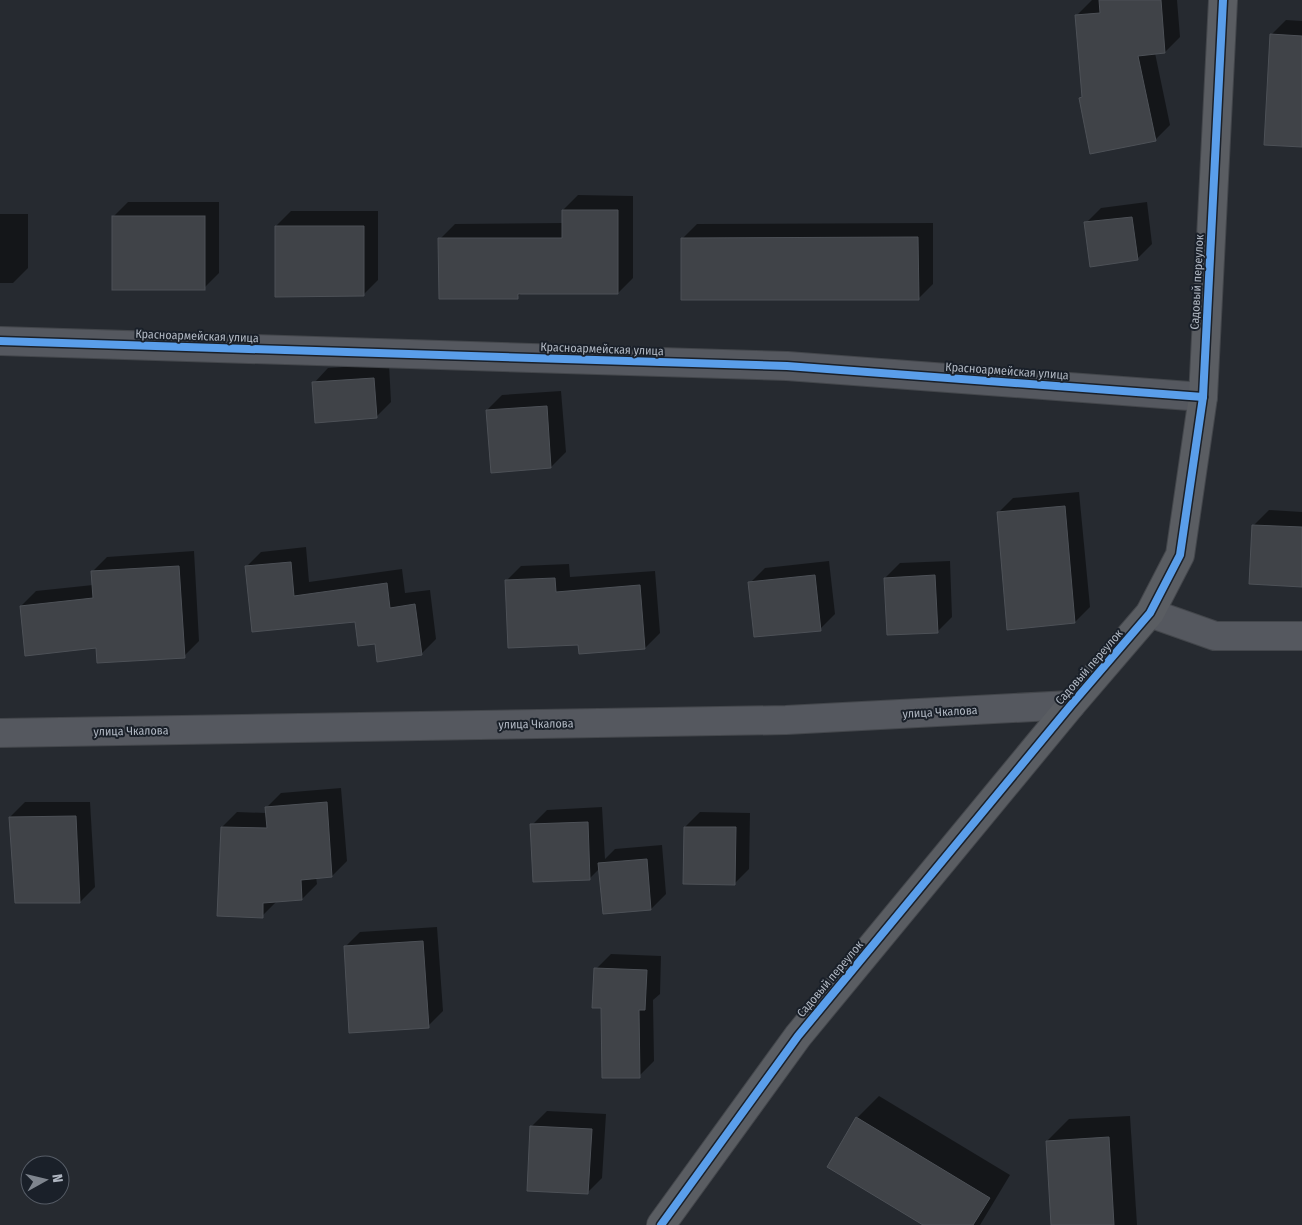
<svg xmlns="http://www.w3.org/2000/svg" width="1302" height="1225" font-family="'Fira Sans Condensed',sans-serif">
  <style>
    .shadow { fill: #0007 }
    .building { fill: #404348; stroke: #4d5157 }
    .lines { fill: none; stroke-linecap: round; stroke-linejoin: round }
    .street-casing { stroke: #43464b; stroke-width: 30 }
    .secondary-casing { stroke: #43464b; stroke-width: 30 }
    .street { stroke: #55585f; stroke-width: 28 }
    .secondary { stroke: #5a5d62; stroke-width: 28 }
    .cycleway-casing { stroke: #1a2029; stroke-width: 11 }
    .cycleway { stroke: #5a9eea; stroke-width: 8 }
    .labels { text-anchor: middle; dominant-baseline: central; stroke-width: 4; stroke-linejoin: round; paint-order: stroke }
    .street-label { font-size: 12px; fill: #afb6c1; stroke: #1a2029 }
  </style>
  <rect width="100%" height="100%" fill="#262a30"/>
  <g class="shadow">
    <path d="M 1092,0 L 1177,0 L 1180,37 L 1165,52 L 1155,53 L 1170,125 L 1155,140 L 1080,98 L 1083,95 L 1077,15 Z"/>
    <path d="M 1286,20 L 1302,21 L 1302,146 L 1271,35 Z"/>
    <path d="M 578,195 L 633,196 L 633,278 L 618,293 L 522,293 L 517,297 L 440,239 L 455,224 L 563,223 L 563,210 Z"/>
    <path d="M 128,202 L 219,202 L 219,273 L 204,288 L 113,217 Z"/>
    <path d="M 1147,202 L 1152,244 L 1137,259 L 1086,223 L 1101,208 Z"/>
    <path d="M 291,211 L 378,211 L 378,280 L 363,295 L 276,226 Z"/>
    <path d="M 0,214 L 28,214 L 28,268 L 13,283 L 0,283 Z"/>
    <path d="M 933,223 L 933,284 L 918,299 L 682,239 L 697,224 Z"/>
    <path d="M 389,364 L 391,402 L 376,417 L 314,383 L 328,368 Z"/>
    <path d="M 561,391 L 566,452 L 551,467 L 487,410 L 502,395 Z"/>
    <path d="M 1079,492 L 1090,607 L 1075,622 L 998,513 L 1013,498 Z"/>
    <path d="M 1269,510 L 1302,512 L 1302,586 L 1250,582 L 1254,525 Z"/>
    <path d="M 306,547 L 309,582 L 402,569 L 405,593 L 430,590 L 436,639 L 421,654 L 376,642 L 356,621 L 253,631 L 246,567 L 261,552 Z"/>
    <path d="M 194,551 L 199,641 L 184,656 L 21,606 L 36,591 L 93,585 L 92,572 L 107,557 Z"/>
    <path d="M 829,561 L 835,614 L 820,629 L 750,583 L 765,568 Z"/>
    <path d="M 950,561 L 952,617 L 937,632 L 885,578 L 900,563 Z"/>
    <path d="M 569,564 L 570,577 L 655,571 L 660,633 L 645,648 L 579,644 L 506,581 L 521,566 Z"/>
    <path d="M 341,788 L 347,861 L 332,876 L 316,877 L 317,884 L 302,899 L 277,901 L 262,916 L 222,827 L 237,812 L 267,813 L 266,808 L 281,793 Z"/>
    <path d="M 25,802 L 90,802 L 95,887 L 80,902 L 10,817 Z"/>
    <path d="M 602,807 L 605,859 L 615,849 L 662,845 L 666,894 L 651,909 L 600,868 L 590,878 L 532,825 L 547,810 Z"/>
    <path d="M 700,812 L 750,813 L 749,869 L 734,884 L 685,827 Z"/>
    <path d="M 437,927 L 443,1011 L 428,1026 L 345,947 L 360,932 Z"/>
    <path d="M 611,954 L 661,956 L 660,994 L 653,1000 L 654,1061 L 639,1076 L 603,1007 L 596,969 Z"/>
    <path d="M 879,1096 L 1010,1175 L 980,1225 L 925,1225 L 857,1118 Z"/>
    <path d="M 547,1111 L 606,1114 L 602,1178 L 587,1193 L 532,1126 Z"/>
    <path d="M 1130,1116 L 1137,1225 L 1052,1225 L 1047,1141 L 1069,1119 Z"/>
  </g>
  <g class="building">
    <path d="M 1099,0 L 1161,0 L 1165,53 L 1138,56 L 1156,141 L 1090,154 L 1079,98 L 1082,97 L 1075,15 L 1100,13 Z"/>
    <path d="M 1270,34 L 1302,36 L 1302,147 L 1264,145 Z"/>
    <path d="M 562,210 L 618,210 L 618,294 L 518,294 L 518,299 L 439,299 L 438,238 L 562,238 Z"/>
    <rect x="112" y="216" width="93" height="74"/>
    <path d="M 1132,217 L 1138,260 L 1090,267 L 1084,222 Z"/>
    <path d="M 275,226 L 364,226 L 364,296 L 275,297 Z"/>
    <path d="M 918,237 L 919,300 L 681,300 L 681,238 Z"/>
    <path d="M 374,378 L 377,418 L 315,423 L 312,382 Z"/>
    <path d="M 547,406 L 551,468 L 491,473 L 486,410 Z"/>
    <path d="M 1065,506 L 1075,623 L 1007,630 L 997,512 Z"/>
    <path d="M 1252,525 L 1302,527 L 1302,587 L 1249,584 Z"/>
    <path d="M 291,562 L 294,596 L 387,583 L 390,608 L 415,604 L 422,655 L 377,662 L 375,644 L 358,646 L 355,622 L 252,632 L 245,566 Z"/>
    <path d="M 179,566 L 185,658 L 97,663 L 96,648 L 25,656 L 20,606 L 93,598 L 91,571 Z"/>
    <path d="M 815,575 L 821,631 L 754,637 L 748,582 Z"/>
    <path d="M 935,575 L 938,633 L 887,635 L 884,578 Z"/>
    <path d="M 555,578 L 556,592 L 640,585 L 645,649 L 579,654 L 578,645 L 508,648 L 505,580 Z"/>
    <path d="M 327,802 L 332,877 L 301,880 L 302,900 L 263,903 L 263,918 L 217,916 L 221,827 L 267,828 L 265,807 Z"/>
    <path d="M 76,816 L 80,903 L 15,903 L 9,817 Z"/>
    <path d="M 588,822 L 590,880 L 533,882 L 530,824 Z"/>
    <path d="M 684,827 L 736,827 L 735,885 L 683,884 Z"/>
    <path d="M 647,859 L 651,910 L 603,914 L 598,863 Z"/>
    <path d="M 423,941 L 429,1028 L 349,1033 L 344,946 Z"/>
    <path d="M 594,968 L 647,970 L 645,1010 L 639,1010 L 640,1078 L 602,1078 L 601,1008 L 592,1008 Z"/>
    <path d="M 856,1117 L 990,1198 L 973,1225 L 923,1225 L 827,1167 Z"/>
    <path d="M 530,1126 L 592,1129 L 588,1194 L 527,1191 Z"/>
    <path d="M 1109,1137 L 1114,1225 L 1051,1225 L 1046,1141 Z"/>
  </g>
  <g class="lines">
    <g class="street-casing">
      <g id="street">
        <path d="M 0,341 L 787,366 L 1203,397"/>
        <path d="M 1150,613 L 1215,636 L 1302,636"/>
        <path d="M 0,733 L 786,720 L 1071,705"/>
      </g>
    </g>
    <g class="secondary-casing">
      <path id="secondary" d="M 661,1225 L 798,1036 L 1071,705 L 1150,613 L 1180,555 L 1203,397 L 1223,0"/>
    </g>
    <use href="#street" class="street"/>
    <use href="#secondary" class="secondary"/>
    <g class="cycleway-casing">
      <g id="cycleway">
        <path d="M 0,341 L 787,366 L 1203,397"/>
        <path d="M 661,1225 L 798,1036 L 1071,705 L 1150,613 L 1180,555 L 1203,397 L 1223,0"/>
      </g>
    </g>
    <use href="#cycleway" class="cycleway"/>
  </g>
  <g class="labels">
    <g class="street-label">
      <text transform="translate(1197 282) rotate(-87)">Садовый переулок</text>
      <text transform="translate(197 336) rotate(2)">Красноармейская улица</text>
      <text transform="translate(602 349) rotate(2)">Красноармейская улица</text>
      <text transform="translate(1007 371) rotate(4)">Красноармейская улица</text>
      <text transform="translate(1089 667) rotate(-49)">Садовый переулок</text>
      <text transform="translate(940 712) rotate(-3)">улица Чкалова</text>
      <text transform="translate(536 724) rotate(-1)">улица Чкалова</text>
      <text transform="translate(131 731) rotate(-1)">улица Чкалова</text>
      <text transform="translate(830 979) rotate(-50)">Садовый переулок</text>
    </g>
  </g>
  <g transform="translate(45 1180) rotate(82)"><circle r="24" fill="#1a2029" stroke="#565c66"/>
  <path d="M0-4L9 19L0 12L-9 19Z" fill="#7f858e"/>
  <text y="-8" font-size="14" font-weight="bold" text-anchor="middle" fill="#afb6c1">N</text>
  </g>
</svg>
